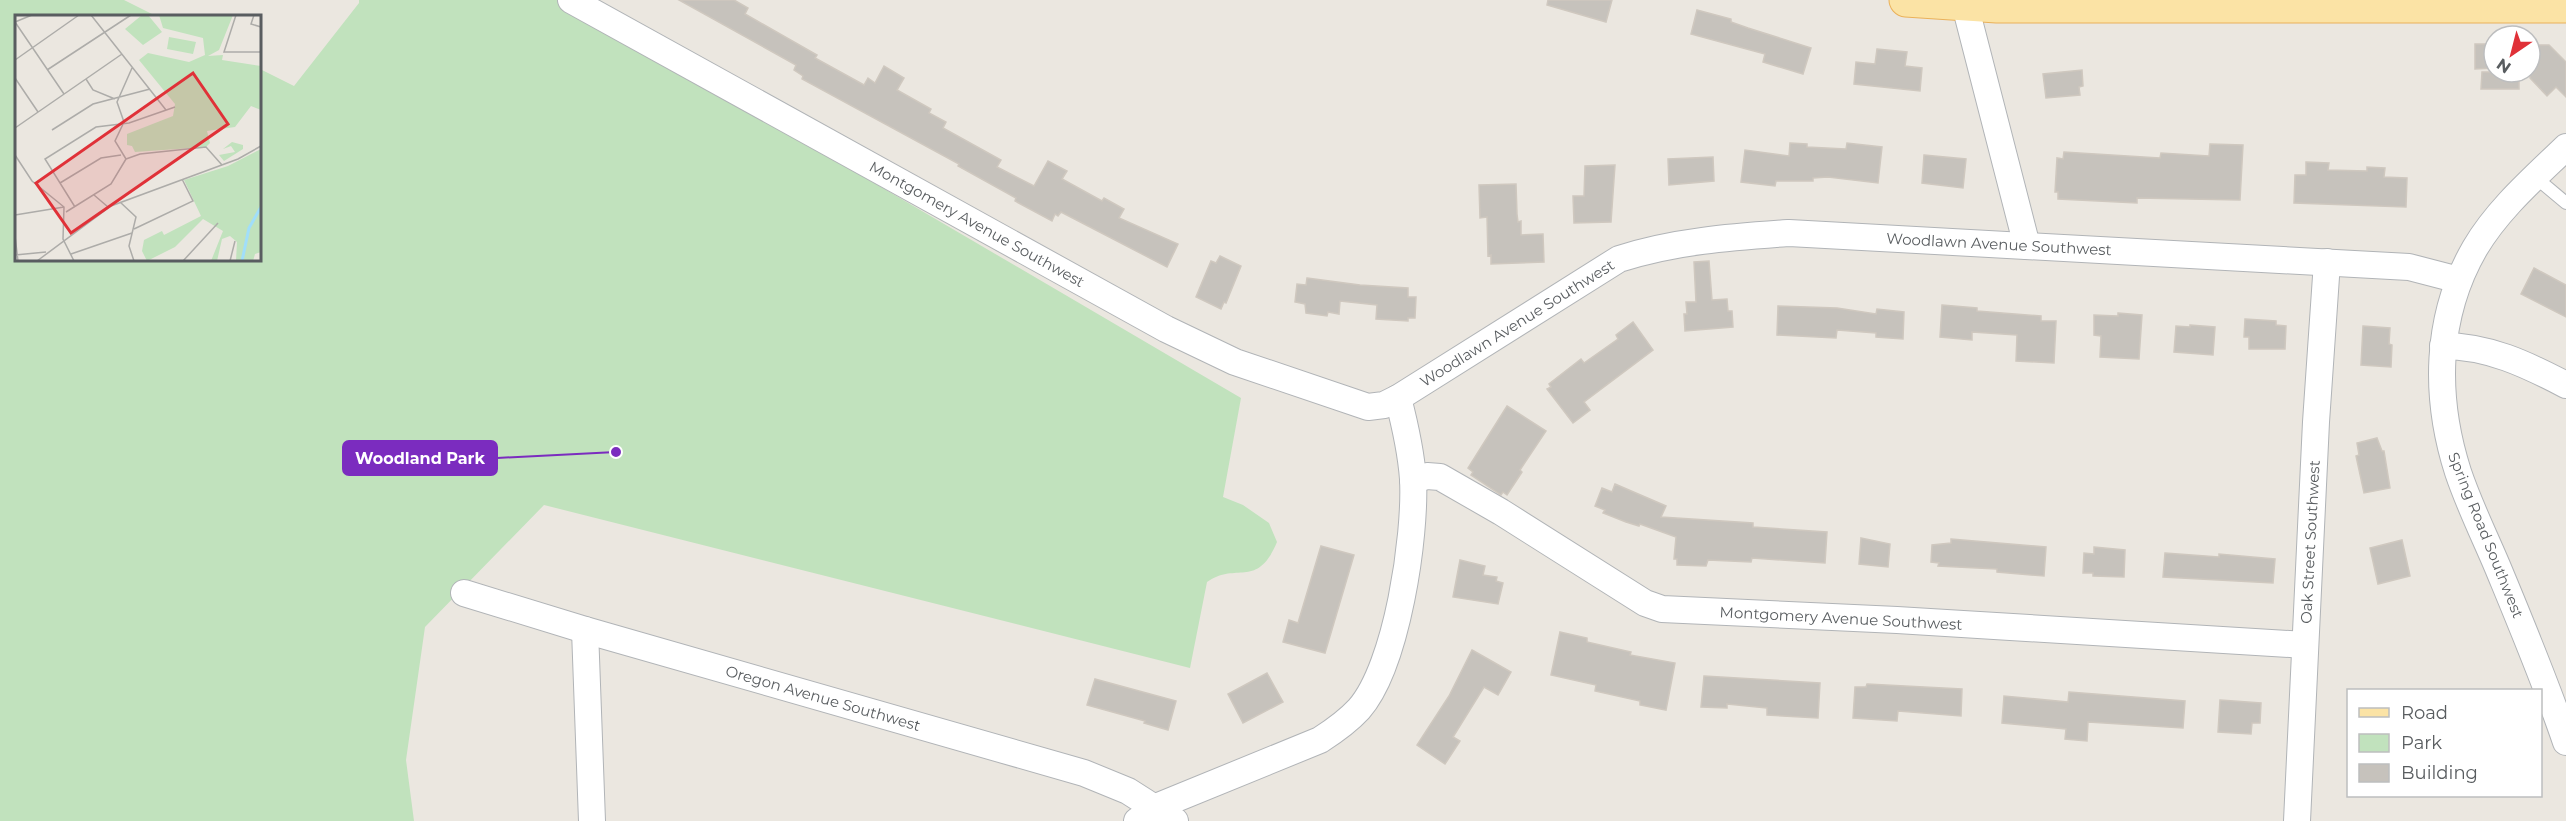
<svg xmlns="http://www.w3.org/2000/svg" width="2566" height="821" font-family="Montserrat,sans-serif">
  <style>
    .green { fill: #c1e2bd }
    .building { fill: #c6c2bc; stroke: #cfc8bf; stroke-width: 1.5 }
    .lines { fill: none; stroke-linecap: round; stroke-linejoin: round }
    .service-casing { stroke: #b1b4b7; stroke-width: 14 }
    .minor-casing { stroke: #b1b4b7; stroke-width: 28 }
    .primary-casing { stroke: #eab15a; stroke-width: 35 }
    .service { stroke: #fff; stroke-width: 12 }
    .minor { stroke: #fff; stroke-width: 26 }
    .primary { stroke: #fbe3a5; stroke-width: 33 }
    .labels { text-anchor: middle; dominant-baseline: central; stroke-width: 6; stroke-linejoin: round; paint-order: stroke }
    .street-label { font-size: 15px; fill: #595d60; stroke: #fff }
    .inset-river { fill: none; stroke: #a1defa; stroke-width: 3 }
    .inset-road { fill: none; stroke: #adaca9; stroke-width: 1.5 }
    .view { fill: #e03138; fill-opacity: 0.15; stroke: #e03138; stroke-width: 3 }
    .inset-edge { fill: none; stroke: #595d60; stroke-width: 3 }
    .leader { fill: none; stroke: #7b2cbf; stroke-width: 2 }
    .callout-dot { fill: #7b2cbf; stroke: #fff; stroke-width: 2 }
    .callout { fill: #7b2cbf; stroke: #7b2cbf; stroke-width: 2 }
    .callout-label { font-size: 16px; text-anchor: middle; font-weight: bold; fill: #fff }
  </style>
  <rect width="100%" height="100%" fill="#ebe7e0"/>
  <path class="green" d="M 0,0 L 124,0 L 156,16 L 16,16 L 16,260 L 260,260 L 260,69 L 294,86 L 359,3 L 359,0 L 562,0 L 1241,398 L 1223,497 L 1243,505 L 1269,523 L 1277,542 C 1257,590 1236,561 1207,582 L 1190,668 L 544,505 L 425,627 L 406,760 L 414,821 L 0,821 Z"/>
  <g class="building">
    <path d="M 679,0 L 734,0 L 748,8 L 745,14 L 817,55 L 815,58 L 864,85 L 868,78 L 875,83 L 884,66 L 904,78 L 897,90 L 931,109 L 929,113 L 946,122 L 943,128 L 1001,160 L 997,167 L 1034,186 L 1048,161 L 1067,171 L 1062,179 L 1102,201 L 1104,198 L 1124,209 L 1119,218 L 1178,244 L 1167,267 L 1061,212 L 1058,216 L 1055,214 L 1052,221 L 1015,201 L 1016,198 L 958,166 L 959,164 L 802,79 L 803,76 L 794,70 L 796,65 Z"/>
    <path d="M 1548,0 L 1612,0 L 1606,22 L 1547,5 Z"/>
    <path d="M 1697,10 L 1731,19 L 1731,22 L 1748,28 L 1811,48 L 1803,74 L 1763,62 L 1765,54 L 1691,34 Z"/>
    <path d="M 2475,44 L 2494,44 L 2494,68 L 2475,69 Z"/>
    <path d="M 2530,45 L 2549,45 L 2566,62 L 2566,97 L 2556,87 L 2547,96 L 2530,78 Z"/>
    <path d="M 1877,49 L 1907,52 L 1905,66 L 1922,68 L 1920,91 L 1854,84 L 1856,62 L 1875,64 Z"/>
    <path d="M 2082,70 L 2083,86 L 2079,87 L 2080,95 L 2046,98 L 2043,74 Z"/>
    <path d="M 2482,72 L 2519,72 L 2519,89 L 2481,89 Z"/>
    <path d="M 1790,143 L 1807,144 L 1807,147 L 1846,149 L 1847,143 L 1882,147 L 1878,183 L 1828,177 L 1813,178 L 1813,181 L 1776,181 L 1775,186 L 1741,182 L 1745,150 L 1789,156 Z"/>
    <path d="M 2210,144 L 2243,145 L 2240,200 L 2137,198 L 2137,203 L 2058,199 L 2058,192 L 2055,192 L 2057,158 L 2063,159 L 2064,152 L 2160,158 L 2161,153 L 2209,156 Z"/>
    <path d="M 1924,155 L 1966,159 L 1963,188 L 1922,183 Z"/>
    <path d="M 1713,157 L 1714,181 L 1669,185 L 1668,159 Z"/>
    <path d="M 2306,162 L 2329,163 L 2328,170 L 2367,171 L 2367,167 L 2385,168 L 2384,177 L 2407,178 L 2406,207 L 2294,203 L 2295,175 L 2306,175 Z"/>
    <path d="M 1615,165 L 1611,222 L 1574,223 L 1573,196 L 1584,196 L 1585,166 Z"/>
    <path d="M 1516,184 L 1517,214 L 1518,222 L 1521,221 L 1521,235 L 1543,234 L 1544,262 L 1491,264 L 1491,255 L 1488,256 L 1487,217 L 1480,218 L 1479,185 Z"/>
    <path d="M 1220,256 L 1241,266 L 1226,303 L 1224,302 L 1221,309 L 1196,297 L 1211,261 L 1216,263 Z"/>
    <path d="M 1709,261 L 1712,300 L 1727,299 L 1728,311 L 1732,311 L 1733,327 L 1685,331 L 1684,314 L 1687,314 L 1686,302 L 1696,302 L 1694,262 Z"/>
    <path d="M 2534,268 L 2566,285 L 2566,317 L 2521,294 Z"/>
    <path d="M 1307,278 L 1360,285 L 1408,288 L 1408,297 L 1416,297 L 1415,318 L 1408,318 L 1408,321 L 1376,319 L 1377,305 L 1340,301 L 1339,314 L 1328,312 L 1327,316 L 1306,313 L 1305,304 L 1295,302 L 1297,284 L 1306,285 Z"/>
    <path d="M 1942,305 L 1977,308 L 1977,311 L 2041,316 L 2041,321 L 2056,321 L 2054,363 L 2016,361 L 2017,335 L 1972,332 L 1972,340 L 1940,337 Z"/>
    <path d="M 1778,306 L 1837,308 L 1876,314 L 1877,309 L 1904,312 L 1903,339 L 1876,337 L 1876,333 L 1837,330 L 1836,338 L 1777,335 Z"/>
    <path d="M 2118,313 L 2142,315 L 2139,359 L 2100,357 L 2101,336 L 2094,335 L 2094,315 L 2118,316 Z"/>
    <path d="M 2245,319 L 2276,321 L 2276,325 L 2286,326 L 2285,349 L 2249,349 L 2249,337 L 2244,337 Z"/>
    <path d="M 1633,322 L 1653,350 L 1584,402 L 1590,410 L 1573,423 L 1547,389 L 1551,387 L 1549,384 L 1581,359 L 1584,363 L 1618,339 L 1616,335 Z"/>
    <path d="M 2190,325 L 2215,327 L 2213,355 L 2174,352 L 2176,326 L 2190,327 Z"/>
    <path d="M 2363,326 L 2390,328 L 2389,344 L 2392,345 L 2391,367 L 2361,365 Z"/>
    <path d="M 1507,406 L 1546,431 L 1520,470 L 1522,472 L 1507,495 L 1503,492 L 1501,495 L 1471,475 L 1473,472 L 1468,468 Z"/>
    <path d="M 2377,438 L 2382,451 L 2384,451 L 2390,488 L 2364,493 L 2356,456 L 2359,455 L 2357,443 Z"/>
    <path d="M 1615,484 L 1666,506 L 1661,517 L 1753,523 L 1753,527 L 1827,532 L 1825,563 L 1752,558 L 1751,562 L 1708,560 L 1706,566 L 1677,565 L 1677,559 L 1674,559 L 1676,537 L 1640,524 L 1639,526 L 1626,522 L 1603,513 L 1605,510 L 1595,506 L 1602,488 L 1612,492 Z"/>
    <path d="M 1861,538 L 1890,544 L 1888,567 L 1859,564 Z"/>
    <path d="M 1951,539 L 2046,547 L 2044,576 L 1997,572 L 1997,569 L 1938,566 L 1939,563 L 1931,562 L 1932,545 L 1951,543 Z"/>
    <path d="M 2402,540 L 2410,576 L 2378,584 L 2370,548 Z"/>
    <path d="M 1321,546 L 1354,555 L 1325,653 L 1283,642 L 1289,620 L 1298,623 Z"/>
    <path d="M 2094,547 L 2125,550 L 2124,577 L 2093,576 L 2093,573 L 2083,573 L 2084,553 L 2094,554 Z"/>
    <path d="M 2165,553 L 2219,557 L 2219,554 L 2275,559 L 2273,583 L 2163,577 Z"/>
    <path d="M 1460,560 L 1485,566 L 1483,575 L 1497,577 L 1496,581 L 1503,583 L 1498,604 L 1453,597 Z"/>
    <path d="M 1560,632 L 1587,638 L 1587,642 L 1631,652 L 1630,655 L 1675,663 L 1666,710 L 1640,705 L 1640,701 L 1595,691 L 1596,685 L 1551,675 Z"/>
    <path d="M 1472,650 L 1511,672 L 1498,695 L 1484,687 L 1453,737 L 1460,741 L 1445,764 L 1417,745 L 1449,696 Z"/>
    <path d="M 1267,673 L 1283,702 L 1243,723 L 1228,694 Z"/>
    <path d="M 1704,676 L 1820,683 L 1818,718 L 1767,715 L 1767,708 L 1727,704 L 1727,708 L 1701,707 Z"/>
    <path d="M 1095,679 L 1176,701 L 1168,730 L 1144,723 L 1145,721 L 1087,705 Z"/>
    <path d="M 1867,684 L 1962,689 L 1961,716 L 1898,711 L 1897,721 L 1853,718 L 1855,687 L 1866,687 Z"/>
    <path d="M 2069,692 L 2185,701 L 2183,728 L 2088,722 L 2087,741 L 2065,739 L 2066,729 L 2002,723 L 2004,696 L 2068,702 Z"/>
    <path d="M 2220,700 L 2261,703 L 2260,723 L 2252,723 L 2251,734 L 2218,732 Z"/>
  </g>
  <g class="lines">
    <g class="service-casing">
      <path id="service" d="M 2535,177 L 2566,203"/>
    </g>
    <g class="minor-casing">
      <g id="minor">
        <path d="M 571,0 L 1166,329 L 1235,362 L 1368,407 L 1384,405 L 1398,398 L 1619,259 C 1674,241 1732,237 1789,233 L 2409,267 L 2459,280"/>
        <path d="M 1965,5 L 2027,246"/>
        <path d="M 2566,147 C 2534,178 2498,209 2475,248 C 2435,317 2434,397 2458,472 C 2469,505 2485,537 2498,568 C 2522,626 2546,683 2566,742"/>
        <path d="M 2443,346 C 2488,346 2526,364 2566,385"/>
        <path d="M 1413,480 L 1427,476 L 1440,477 L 1501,512 L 1645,603 L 1662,609 L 1897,620 L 2305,645"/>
        <path d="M 464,593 L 585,630 L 1084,773 L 1128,791 L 1175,821"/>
        <path d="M 585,630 L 592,821"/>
        <path d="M 1137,821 L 1156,807 L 1320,740 C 1334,731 1348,721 1359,709 C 1397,666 1416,536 1413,479 C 1411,451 1405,425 1398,398"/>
        <path d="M 2297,821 L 2316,422 L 2327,262"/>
      </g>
    </g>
    <g class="primary-casing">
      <path id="primary" d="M 1906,0 L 1997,6 L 2566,6"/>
    </g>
    <use href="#service" class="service"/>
    <use href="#minor" class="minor"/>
    <use href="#primary" class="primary"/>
  </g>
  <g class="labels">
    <g class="street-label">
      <text transform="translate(977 224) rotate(29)">Montgomery Avenue Southwest</text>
      <text transform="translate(1999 244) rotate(3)">Woodlawn Avenue Southwest</text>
      <text transform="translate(1517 323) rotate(-32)">Woodlawn Avenue Southwest</text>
      <text transform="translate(2486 535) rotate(68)">Spring Road Southwest</text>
      <text transform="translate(2310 542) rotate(-87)">Oak Street Southwest</text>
      <text transform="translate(1841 618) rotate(3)">Montgomery Avenue Southwest</text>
      <text transform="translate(823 698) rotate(16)">Oregon Avenue Southwest</text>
    </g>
  </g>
  <g transform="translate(15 15)">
    <rect width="246" height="246" fill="#ebe7e0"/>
    <path d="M 127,0 L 133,0 L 147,17 L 128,30 L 110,14 ZM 144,0 L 218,0 L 204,35 L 193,41 L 208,40 L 207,45 L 246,51 L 246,95 L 236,91 L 220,112 L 192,116 L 195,128 L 191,132 L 120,137 L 117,131 L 112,130 L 112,119 L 158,101 L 160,89 L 124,45 L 133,38 L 174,47 L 190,40 L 188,23 L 148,13 ZM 154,22 L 181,27 L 178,39 L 152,34 ZM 217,127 L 228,130 L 228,134 L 209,146 L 204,140 L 220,137 L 216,131 L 208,134 ZM 246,134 L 246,237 L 240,239 L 238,246 L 221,246 L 222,227 L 215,221 L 207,224 L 202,246 L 196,246 L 208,216 L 188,204 L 160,232 L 132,246 L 127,236 L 129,225 L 147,216 L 149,220 L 186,201 L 169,165 L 213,151 Z" fill="#c1e2bd"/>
    <path class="inset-river" d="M 227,246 L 234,213 L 246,192"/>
    <path class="inset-road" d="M 76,0 L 151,95M 221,0 L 209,37 L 246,37M 239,0 L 236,9 L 246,12M 0,7 L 49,79M 0,7 L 17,0M 0,45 L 64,0M 32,55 L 116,0M 0,63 L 23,97M 71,64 L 78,75 L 100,84M 0,113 L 107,39M 37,115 L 78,89 L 135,74M 0,140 L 17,166 L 49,192 L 48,224 L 59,246M 111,144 L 125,139 L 191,132 L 207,150M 111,144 L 100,126 L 109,107 L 102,87 L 117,53M 45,168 L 86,143 L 106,140M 79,180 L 93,192M 105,187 L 121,202 L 114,231 L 119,246M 60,192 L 30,144 L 81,112 L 114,108 L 160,92M 51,197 L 96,169 L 111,144M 0,200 L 49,192M 119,214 L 178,186 L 167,164M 0,221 L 3,246M 56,239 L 117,218M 0,240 L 31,237M 22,246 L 96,191 L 223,144 L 246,131M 168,246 L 203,208M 215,246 L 220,226"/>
    <path class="view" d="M 178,58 L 213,109 L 56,218 L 21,168 Z"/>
    <rect width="246" height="246" class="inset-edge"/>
  </g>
  <path class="leader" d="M616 452L497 458"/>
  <circle class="callout-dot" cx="616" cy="452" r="6"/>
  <rect class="callout" x="343" y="441" width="154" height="34" rx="6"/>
  <g class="callout-label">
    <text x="420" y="464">Woodland Park</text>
  </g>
  <rect x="2347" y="689" width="195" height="108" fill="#ffffff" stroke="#bdbebf" stroke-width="1.5"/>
  <rect x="2359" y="708" width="30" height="9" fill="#fbe3a5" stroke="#bdbebf" stroke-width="1.5"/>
  <text x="2401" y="719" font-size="18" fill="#595d60">Road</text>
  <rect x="2359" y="734" width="30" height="18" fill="#c1e2bd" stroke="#bdbebf" stroke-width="1.5"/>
  <text x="2401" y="749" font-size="18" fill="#595d60">Park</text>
  <rect x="2359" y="764" width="30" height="18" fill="#c6c2bc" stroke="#bdbebf" stroke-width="1.5"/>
  <text x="2401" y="779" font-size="18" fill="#595d60">Building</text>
  <g transform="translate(2512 54) rotate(215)"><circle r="28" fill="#ffffff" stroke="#bdbebf" stroke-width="1.5"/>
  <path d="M0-4.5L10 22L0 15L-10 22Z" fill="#e03138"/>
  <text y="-9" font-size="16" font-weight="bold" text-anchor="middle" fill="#595d60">N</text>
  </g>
</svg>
